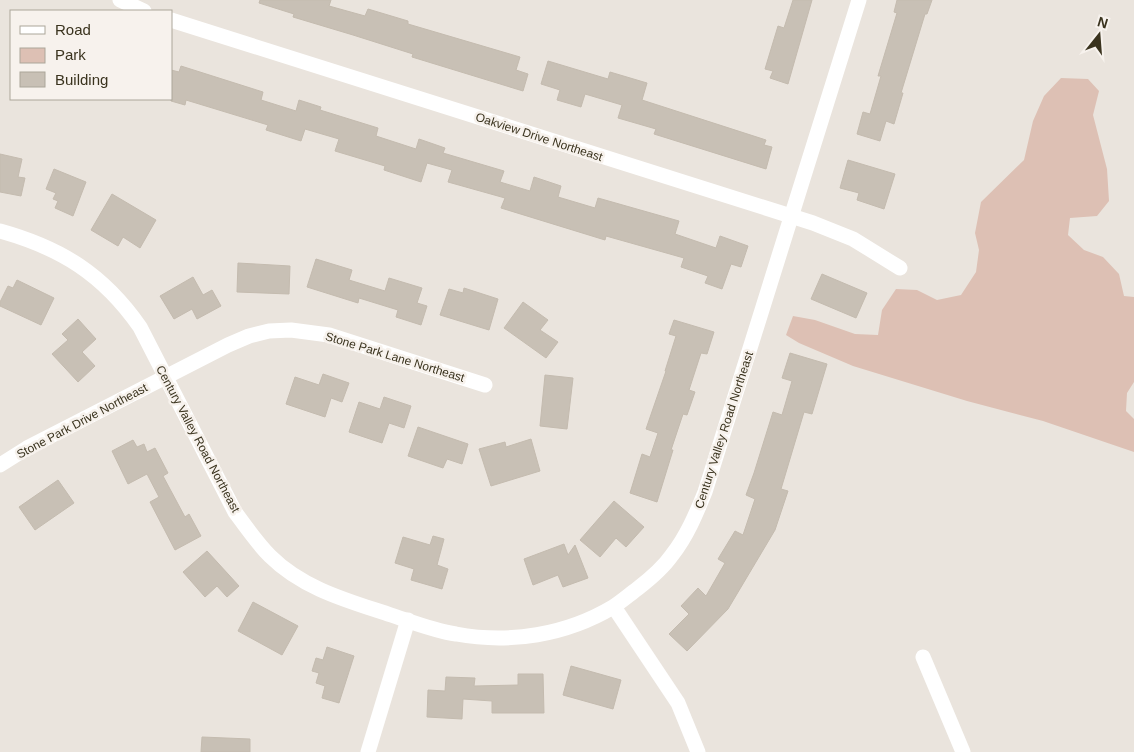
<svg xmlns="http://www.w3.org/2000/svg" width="1134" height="752" font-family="Arial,sans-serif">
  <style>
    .green { fill: #ddc0b4 }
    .building { fill: #c8c0b5; stroke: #c4bbaf }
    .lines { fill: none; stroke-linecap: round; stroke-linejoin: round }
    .street { stroke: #fff; stroke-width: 15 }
    .labels { text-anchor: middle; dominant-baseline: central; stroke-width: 5; stroke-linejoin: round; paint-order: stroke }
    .street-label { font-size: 12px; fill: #3a331e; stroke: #f7f2ed }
  </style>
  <rect width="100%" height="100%" fill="#eae4dd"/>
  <path class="green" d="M 1061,78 L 1088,79 L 1099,91 L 1093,115 L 1107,169 L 1109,201 L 1097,216 L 1070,218 L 1068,235 L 1084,250 L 1103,257 L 1119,274 L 1124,296 L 1134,297 L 1134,382 L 1127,393 L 1126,411 L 1134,419 L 1134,452 L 1043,421 L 967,401 L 853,366 L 799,343 L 786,335 L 793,316 L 815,320 L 855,334 L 878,335 L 882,310 L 896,289 L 917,290 L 937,300 L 961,295 L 976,272 L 979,250 L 975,233 L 981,202 L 1024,160 L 1033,121 L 1044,96 Z"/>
  <g class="building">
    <path d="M 260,0 L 331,0 L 329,6 L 365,16 L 368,9 L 408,21 L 408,24 L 520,57 L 516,70 L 528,74 L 523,91 L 412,57 L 413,54 L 353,35 L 293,17 L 294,14 L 259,3 Z"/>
    <path d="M 793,0 L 812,0 L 788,84 L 770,78 L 773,71 L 765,69 L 778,26 L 784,28 Z"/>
    <path d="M 897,0 L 932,0 L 927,14 L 925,14 L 901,93 L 903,93 L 894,124 L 886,121 L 880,141 L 857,134 L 863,112 L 870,114 L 881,76 L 878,76 L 897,13 L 894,12 Z"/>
    <path d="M 548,61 L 608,79 L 610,72 L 647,83 L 642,100 L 766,140 L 764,145 L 772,147 L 766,169 L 654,134 L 656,129 L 618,118 L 622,105 L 585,94 L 581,107 L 557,100 L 560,90 L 541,84 Z"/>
    <path d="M 181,66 L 263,92 L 261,100 L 296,111 L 299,100 L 321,107 L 320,110 L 378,128 L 376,136 L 416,149 L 419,139 L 445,148 L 443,153 L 504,171 L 500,182 L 530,191 L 534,177 L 561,186 L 558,197 L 595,208 L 598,198 L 679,221 L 675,234 L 716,248 L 720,236 L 748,246 L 741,267 L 731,264 L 722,289 L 705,283 L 708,276 L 681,267 L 684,258 L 606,236 L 605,240 L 501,208 L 505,198 L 448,182 L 452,170 L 427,163 L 421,182 L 384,170 L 385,166 L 335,151 L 339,139 L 305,129 L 301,141 L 266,130 L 268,125 L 186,100 L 185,105 L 171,101 L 171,70 L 179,72 Z"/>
    <path d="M 0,154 L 22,159 L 18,177 L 25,178 L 21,196 L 0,192 Z"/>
    <path d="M 848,160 L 895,174 L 884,209 L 857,200 L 859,193 L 840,188 Z"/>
    <path d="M 54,169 L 86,182 L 73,216 L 55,208 L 58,201 L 53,199 L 56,193 L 46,189 Z"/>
    <path d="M 112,194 L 156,220 L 140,248 L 123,237 L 118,246 L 91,230 Z"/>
    <path d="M 316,259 L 352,270 L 349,280 L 385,291 L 389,278 L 422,288 L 417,303 L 427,306 L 421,325 L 396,317 L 398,310 L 359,298 L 358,303 L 307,287 Z"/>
    <path d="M 238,263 L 290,266 L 289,294 L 237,292 Z"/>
    <path d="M 822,274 L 867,293 L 856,318 L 811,299 Z"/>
    <path d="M 193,277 L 203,295 L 212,290 L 221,306 L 197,319 L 192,309 L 174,319 L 160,296 Z"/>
    <path d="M 17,280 L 54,298 L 41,325 L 0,306 L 0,302 L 8,286 L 13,288 Z"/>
    <path d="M 464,288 L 498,299 L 489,330 L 440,315 L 449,289 L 463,293 Z"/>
    <path d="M 523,302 L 548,320 L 540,330 L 558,342 L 546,358 L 504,328 Z"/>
    <path d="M 78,319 L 96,339 L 82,352 L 95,366 L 78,382 L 52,354 L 68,340 L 62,334 Z"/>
    <path d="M 674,320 L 714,332 L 707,354 L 701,353 L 689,390 L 695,392 L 687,415 L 683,414 L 671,450 L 673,450 L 657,502 L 630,493 L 642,454 L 650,457 L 658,433 L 646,429 L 666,371 L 665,371 L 676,336 L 669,334 Z"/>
    <path d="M 790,353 L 827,364 L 812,414 L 804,412 L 781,489 L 788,491 L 775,530 L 728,609 L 687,651 L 669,634 L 689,614 L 681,606 L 698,588 L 706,596 L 725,563 L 718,559 L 735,531 L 743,535 L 755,499 L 746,495 L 754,473 L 773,412 L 782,415 L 792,381 L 782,378 Z"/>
    <path d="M 323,374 L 349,383 L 342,402 L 331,398 L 325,417 L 286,404 L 295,377 L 319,385 Z"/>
    <path d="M 545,375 L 573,378 L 567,429 L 540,426 Z"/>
    <path d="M 384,397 L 411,406 L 404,428 L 389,423 L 382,443 L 349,432 L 359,402 L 380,409 Z"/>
    <path d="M 418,427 L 468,444 L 462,464 L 447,459 L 443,468 L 408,456 Z"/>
    <path d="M 531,439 L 540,471 L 491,486 L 479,449 L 505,442 L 506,447 Z"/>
    <path d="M 133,440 L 137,447 L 144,444 L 147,452 L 155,448 L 168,473 L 163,476 L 185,517 L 189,514 L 201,536 L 175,550 L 150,502 L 159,497 L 147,474 L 128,484 L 112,451 Z"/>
    <path d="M 58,480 L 74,503 L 35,530 L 19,507 Z"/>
    <path d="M 614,501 L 644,527 L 626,547 L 616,538 L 600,557 L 580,540 Z"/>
    <path d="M 433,536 L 444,539 L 437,565 L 448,569 L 442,589 L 411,580 L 414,569 L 395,563 L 403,537 L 430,545 Z"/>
    <path d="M 564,544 L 568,555 L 575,545 L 588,578 L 563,587 L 558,575 L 533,585 L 524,559 Z"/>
    <path d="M 207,551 L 239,586 L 227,597 L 217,586 L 205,597 L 183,572 Z"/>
    <path d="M 253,602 L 298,626 L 282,655 L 238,631 Z"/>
    <path d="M 327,647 L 354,656 L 339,703 L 322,698 L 325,686 L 316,683 L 319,673 L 312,671 L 316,658 L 323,660 Z"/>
    <path d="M 571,666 L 621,680 L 613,709 L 563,695 Z"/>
    <path d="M 518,674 L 543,674 L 544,713 L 492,713 L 492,701 L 463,699 L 462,719 L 427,717 L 428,690 L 445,691 L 446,677 L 475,678 L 474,686 L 518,685 Z"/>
    <path d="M 202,737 L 250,739 L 250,752 L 201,752 Z"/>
  </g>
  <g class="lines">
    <g class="street">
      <path d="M 120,0 L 144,11"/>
      <path d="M 171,20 L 813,223 L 853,239 L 900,268"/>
      <path d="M 0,231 C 61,248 103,274 140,327 L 235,512 C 246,527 257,543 270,556 C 303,589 349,601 391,615 C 412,622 435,631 456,634 C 510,644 566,635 613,607 C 621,602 629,595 637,589 C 650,579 663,568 672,555 C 687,536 696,514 705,492 L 859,0"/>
      <path d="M 0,465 L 27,448 L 228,345 L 249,336 L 269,331 L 291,330 L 329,335 L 485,385"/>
      <path d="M 614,607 L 678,703 L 698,752"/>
      <path d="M 923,657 L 963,752"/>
      <path d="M 368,752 L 408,620"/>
    </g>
  </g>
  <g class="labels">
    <g class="street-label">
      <text transform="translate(539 137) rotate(18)">Oakview Drive Northeast</text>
      <text transform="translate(395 357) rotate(17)">Stone Park Lane Northeast</text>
      <text transform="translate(82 421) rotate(-28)">Stone Park Drive Northeast</text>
      <text transform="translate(724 430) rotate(-72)">Century Valley Road Northeast</text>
      <text transform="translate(198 439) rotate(62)">Century Valley Road Northeast</text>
    </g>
  </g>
  <rect x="10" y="10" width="162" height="90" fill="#f7f2ed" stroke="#aba69a"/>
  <rect x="20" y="26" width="25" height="8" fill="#ffffff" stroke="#aba69a"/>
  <text x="55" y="35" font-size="15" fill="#3a331e">Road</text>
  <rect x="20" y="48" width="25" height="15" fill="#ddc0b4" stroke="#aba69a"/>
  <text x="55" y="60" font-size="15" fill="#3a331e">Park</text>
  <rect x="20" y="72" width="25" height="15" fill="#c8c0b5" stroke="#aba69a"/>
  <text x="55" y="85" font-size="15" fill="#3a331e">Building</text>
  <g transform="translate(1099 35) rotate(17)" stroke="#f7f2ed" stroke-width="4" paint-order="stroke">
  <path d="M0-4L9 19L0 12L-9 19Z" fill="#3a331e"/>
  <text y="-8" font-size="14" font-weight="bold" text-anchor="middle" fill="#3a331e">N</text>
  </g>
</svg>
